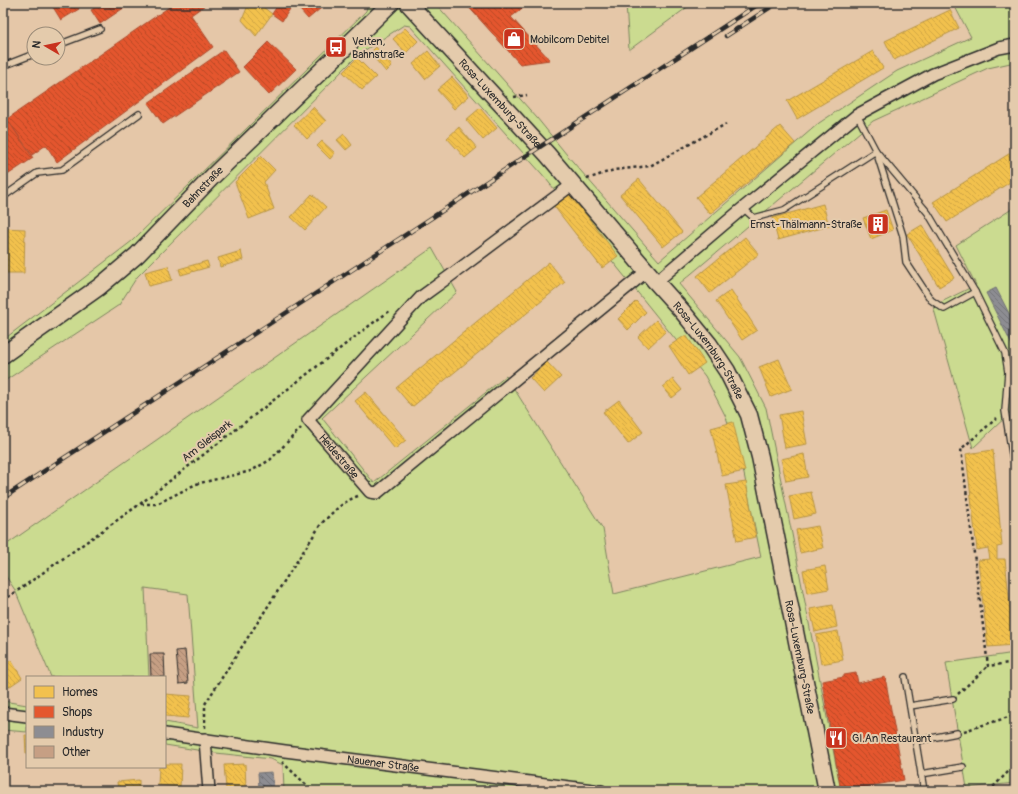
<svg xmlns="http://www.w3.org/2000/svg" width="1018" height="794" font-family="Pangolin,sans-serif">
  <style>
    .green { fill: #cbdb90; stroke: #7b835e }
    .homes { fill: url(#homes-back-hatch); stroke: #b69444 }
    .shops { fill: url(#shops-back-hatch); stroke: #ac4a2d }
    .industry { fill: url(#industry-back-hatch); stroke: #707073 }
    .building { fill: url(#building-back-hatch); stroke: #2b2b2b }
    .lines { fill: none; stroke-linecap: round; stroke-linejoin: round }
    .lane-casing { stroke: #2b2b2b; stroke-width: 8 }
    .street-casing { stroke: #2b2b2b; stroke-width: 14 }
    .secondary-casing { stroke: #2b2b2b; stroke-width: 19 }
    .path { stroke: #2b2b2b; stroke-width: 2.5; stroke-dasharray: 3 3; stroke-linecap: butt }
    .lane { stroke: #e4cbac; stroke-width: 5.5 }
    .street { stroke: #e4cbac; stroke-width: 11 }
    .secondary { stroke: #e4cbac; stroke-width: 16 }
    .rail-casing { stroke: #2b2b2b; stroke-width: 4.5 }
    .rail { stroke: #e4cbac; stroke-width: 3; stroke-dasharray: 9; stroke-linecap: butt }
    .labels { text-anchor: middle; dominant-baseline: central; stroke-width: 4; stroke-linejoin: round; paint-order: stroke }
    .poi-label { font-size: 11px; fill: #2b2b2b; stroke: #e4cbac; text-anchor: start }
    .street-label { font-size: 11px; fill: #2b2b2b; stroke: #e4cbac }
  </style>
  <defs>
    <pattern id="homes-back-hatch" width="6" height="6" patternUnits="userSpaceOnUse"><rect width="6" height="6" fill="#f2c14e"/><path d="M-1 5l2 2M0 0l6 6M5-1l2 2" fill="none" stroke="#d0a644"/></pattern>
    <pattern id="shops-back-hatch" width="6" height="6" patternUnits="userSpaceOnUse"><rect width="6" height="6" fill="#e4572e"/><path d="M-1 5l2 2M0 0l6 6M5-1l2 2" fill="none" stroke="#b94827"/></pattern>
    <pattern id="industry-back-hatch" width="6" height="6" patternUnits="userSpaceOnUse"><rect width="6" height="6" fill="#8d8d92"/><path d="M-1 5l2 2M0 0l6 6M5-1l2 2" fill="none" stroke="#737377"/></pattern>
    <pattern id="building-back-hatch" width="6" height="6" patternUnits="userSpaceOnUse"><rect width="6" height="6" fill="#c69f84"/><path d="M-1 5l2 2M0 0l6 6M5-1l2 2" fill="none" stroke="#a1826c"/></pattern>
  </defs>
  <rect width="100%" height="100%" fill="#e5c7a8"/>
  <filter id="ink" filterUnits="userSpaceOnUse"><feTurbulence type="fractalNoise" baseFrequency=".025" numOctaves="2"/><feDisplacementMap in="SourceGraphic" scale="8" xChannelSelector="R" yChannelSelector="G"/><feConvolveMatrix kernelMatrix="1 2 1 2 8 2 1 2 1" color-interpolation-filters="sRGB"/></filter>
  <g filter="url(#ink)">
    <g class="green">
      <path d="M 368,3 L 435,3 L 537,118 L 567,155 L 659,261 L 819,123 L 897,71 L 971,37 L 953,3 L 1015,3 L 1015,62 L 988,68 L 873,121 L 679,284 L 740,357 L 766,408 L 792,534 L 841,791 L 284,791 L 283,765 L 271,759 L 216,753 L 165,745 L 165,722 L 198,728 L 188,594 L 145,588 L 149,677 L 51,677 L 15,590 L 3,572 L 3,547 L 432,248 L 457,292 L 322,418 L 374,483 L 506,376 L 603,529 L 614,594 L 761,557 L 744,474 L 726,417 L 705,376 L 542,174 L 507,135 L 410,26 L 404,25 L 359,54 L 137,277 L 119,305 L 3,382 L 3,340 L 132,241 L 366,11 Z"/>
      <path d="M 626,3 L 693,3 L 629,50 Z"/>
      <path d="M 1015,207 L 1015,395 L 1010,413 L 973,448 L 933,306 L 976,285 L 956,245 Z"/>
      <path d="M 1015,653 L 1015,783 L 967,788 L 946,663 Z"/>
      <path d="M 3,701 L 27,705 L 27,732 L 3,730 Z"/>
    </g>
    <g class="homes">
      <path d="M 249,3 L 265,3 L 263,7 L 272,14 L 256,36 L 242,20 Z"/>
      <path d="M 950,10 L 959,28 L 894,60 L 885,41 Z"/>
      <path d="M 405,28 L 418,41 L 406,53 L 393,39 Z"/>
      <path d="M 376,47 L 392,66 L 386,72 L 370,53 Z"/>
      <path d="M 428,51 L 440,66 L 425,79 L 413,64 Z"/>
      <path d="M 873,51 L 883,68 L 797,119 L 787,101 Z"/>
      <path d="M 357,58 L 376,77 L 362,90 L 343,72 Z"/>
      <path d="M 452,77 L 469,96 L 454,109 L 437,90 Z"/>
      <path d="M 313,107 L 326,121 L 307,139 L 294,125 Z"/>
      <path d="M 480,108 L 497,128 L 483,140 L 466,120 Z"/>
      <path d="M 780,126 L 795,143 L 710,214 L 696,197 Z"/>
      <path d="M 459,127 L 477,148 L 465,158 L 447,138 Z"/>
      <path d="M 344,134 L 352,145 L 346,150 L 337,140 Z"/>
      <path d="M 322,141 L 335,153 L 330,159 L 317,146 Z"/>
      <path d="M 1015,150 L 1015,179 L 947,222 L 933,202 Z"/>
      <path d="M 261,156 L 275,170 L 264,182 L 274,209 L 249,219 L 235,182 Z"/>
      <path d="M 639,179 L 682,232 L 663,247 L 620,195 Z"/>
      <path d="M 569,193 L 618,256 L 602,268 L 553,205 Z"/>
      <path d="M 312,194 L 326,207 L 305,230 L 291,217 Z"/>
      <path d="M 823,204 L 829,226 L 778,240 L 772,218 Z"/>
      <path d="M 886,210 L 893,230 L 871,239 L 863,218 Z"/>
      <path d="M 922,225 L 954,278 L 939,287 L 907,234 Z"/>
      <path d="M 3,228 L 25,229 L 24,273 L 3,273 Z"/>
      <path d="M 745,237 L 759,254 L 710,293 L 697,276 Z"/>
      <path d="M 241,251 L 243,260 L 220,267 L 218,258 Z"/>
      <path d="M 207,261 L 209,267 L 181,275 L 179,269 Z"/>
      <path d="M 549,262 L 565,282 L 412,407 L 396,388 Z"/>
      <path d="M 168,266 L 172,280 L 149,286 L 145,272 Z"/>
      <path d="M 731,290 L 757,330 L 742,340 L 716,301 Z"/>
      <path d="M 636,301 L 646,312 L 628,330 L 618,319 Z"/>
      <path d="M 656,320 L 666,331 L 648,348 L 638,337 Z"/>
      <path d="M 686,335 L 705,363 L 688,375 L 669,346 Z"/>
      <path d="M 779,359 L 792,389 L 771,397 L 759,367 Z"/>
      <path d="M 547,362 L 561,377 L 544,393 L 530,378 Z"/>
      <path d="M 673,379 L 682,390 L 672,398 L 663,387 Z"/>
      <path d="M 366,392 L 406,440 L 395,449 L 355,401 Z"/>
      <path d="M 619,400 L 643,432 L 628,444 L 603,412 Z"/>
      <path d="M 801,411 L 807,444 L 785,448 L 779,415 Z"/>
      <path d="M 1015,419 L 1015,445 L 1013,445 L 1009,420 Z"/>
      <path d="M 733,422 L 745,471 L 722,476 L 711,428 Z"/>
      <path d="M 993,450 L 1002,546 L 997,547 L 997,559 L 1005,559 L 1014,645 L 988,647 L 978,560 L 990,559 L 988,548 L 977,550 L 966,454 Z"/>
      <path d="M 804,454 L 808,477 L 786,481 L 781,459 Z"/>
      <path d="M 746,482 L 756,537 L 737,541 L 726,485 Z"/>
      <path d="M 811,492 L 816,514 L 794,519 L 789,496 Z"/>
      <path d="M 818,526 L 823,548 L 800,553 L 796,530 Z"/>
      <path d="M 825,566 L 829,589 L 807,593 L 803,570 Z"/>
      <path d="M 833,605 L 837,627 L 815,632 L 810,609 Z"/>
      <path d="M 838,631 L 843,660 L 821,664 L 816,635 Z"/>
      <path d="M 11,660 L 22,678 L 3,691 L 3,665 Z"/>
      <path d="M 165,694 L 191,696 L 188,718 L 165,716 Z"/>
      <path d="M 25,735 L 27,735 L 27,753 L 26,753 Z"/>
      <path d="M 165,764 L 181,764 L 180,787 L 158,785 L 159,767 L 165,767 Z"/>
      <path d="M 245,764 L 246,788 L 226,789 L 224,765 Z"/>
      <path d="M 139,780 L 139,791 L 118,791 L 117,782 Z"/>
    </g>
    <g class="shops">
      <path d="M 60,3 L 76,3 L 79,9 L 61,20 L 53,7 Z"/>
      <path d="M 102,3 L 131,3 L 100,24 L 91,10 Z"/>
      <path d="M 175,3 L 208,3 L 191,15 L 213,47 L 57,162 L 46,145 L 32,155 L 7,119 Z"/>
      <path d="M 279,3 L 294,3 L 282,21 L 272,14 Z"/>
      <path d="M 308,3 L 327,3 L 308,19 L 300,10 Z"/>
      <path d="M 465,3 L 518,3 L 523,8 L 511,17 L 550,60 L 520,64 Z"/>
      <path d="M 268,42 L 296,69 L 269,95 L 243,67 Z"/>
      <path d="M 224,50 L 239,72 L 163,124 L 148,103 Z"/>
      <path d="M 3,113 L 33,158 L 3,178 Z"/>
      <path d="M 856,673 L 858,683 L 885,677 L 904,780 L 841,791 L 822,681 L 844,677 L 844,675 Z"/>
    </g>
    <g class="industry">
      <path d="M 996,288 L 1015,325 L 1015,351 L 986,293 Z"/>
      <path d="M 272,772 L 274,791 L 263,791 L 263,788 L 259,788 L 258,773 Z"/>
    </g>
    <g class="building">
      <path d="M 185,650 L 188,683 L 179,684 L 176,651 Z"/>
      <path d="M 150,654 L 164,654 L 165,677 L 151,677 Z"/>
    </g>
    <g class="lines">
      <g class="lane-casing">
        <g id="lane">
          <path d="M 58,45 L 100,29"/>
          <path d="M 3,66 L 34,54"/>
          <path d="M 857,115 L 876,151 L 928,213 L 975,292 L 1005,353 L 1008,372"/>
          <path d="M 3,197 L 37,173 L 62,170 L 139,114"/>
          <path d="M 743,208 L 754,218 L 784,210 L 876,151 L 903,236 L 906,262 L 931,300 L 944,309 L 975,292"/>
          <path d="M 1015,368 L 1008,372 L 1005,411 L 1013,460 L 1015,463"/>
          <path d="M 905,677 L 924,791"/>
          <path d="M 910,706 L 953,699"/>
          <path d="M 916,741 L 957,733"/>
          <path d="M 921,774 L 963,767"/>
        </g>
      </g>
      <g class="street-casing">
        <g id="street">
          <path id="s1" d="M 573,184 L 450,276 L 421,297 L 308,420 L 370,492 L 377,493 L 647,271"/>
          <path d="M 656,282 L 743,208 L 857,115 L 933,74 L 999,48 L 1015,45"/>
          <path d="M 3,713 L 27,716"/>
          <path id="s2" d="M 165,734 L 285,751 L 601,791"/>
          <path d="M 205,739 L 209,791"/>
        </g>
      </g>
      <g class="secondary-casing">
        <g id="secondary">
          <path id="s3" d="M 408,3 L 547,154 L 656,282 L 682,311 L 709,344 L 727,371 L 749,415 L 760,457 L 827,791"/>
          <path id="s4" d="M 3,355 L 99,287 L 137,255 L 213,176 L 391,3"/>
        </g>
      </g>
      <g class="path">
        <path d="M 514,97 L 527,95"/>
        <path d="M 587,179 L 614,170 L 650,166 L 726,124"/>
        <path d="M 997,418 L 961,449 L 988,666 L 1015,662"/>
        <path d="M 141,504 L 157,504 L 196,484 L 251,471 L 270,460 L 301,428"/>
        <path d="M 3,601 L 140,504 L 369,326 L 391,310"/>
        <path d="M 958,694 L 988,666"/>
        <path d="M 205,728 L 205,704 L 321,524 C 333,512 342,502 358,496"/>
        <path d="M 964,731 L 1015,715"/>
        <path d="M 282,762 L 313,791"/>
        <path d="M 989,791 L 1015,765"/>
      </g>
      <use href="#lane" class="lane"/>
      <use href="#street" class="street"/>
      <use href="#secondary" class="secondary"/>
      <g class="rail-casing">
        <g id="rail">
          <path d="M 726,36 L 777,3"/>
          <path d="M 3,498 L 760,3"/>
        </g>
      </g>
      <use href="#rail" class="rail"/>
    </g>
  </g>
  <defs>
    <g id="shop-square" transform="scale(1.15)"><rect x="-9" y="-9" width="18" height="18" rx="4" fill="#c8321e" stroke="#e4cbac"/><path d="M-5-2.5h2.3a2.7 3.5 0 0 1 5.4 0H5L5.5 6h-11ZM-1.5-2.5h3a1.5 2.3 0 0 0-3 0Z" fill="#fff"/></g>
    <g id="bus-square" transform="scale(1.15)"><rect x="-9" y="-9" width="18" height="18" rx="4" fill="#c8321e" stroke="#e4cbac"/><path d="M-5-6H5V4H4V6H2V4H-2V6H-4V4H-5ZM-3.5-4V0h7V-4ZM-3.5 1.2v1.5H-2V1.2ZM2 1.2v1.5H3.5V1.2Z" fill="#fff"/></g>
    <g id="building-square" transform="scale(1.15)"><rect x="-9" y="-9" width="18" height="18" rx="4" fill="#c8321e" stroke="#e4cbac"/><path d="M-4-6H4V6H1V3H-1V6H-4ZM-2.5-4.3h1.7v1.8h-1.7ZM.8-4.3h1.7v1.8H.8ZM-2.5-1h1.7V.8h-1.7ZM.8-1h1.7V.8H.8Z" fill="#fff"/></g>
    <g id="restaurant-square" transform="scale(1.15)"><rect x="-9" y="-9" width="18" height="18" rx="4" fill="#c8321e" stroke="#e4cbac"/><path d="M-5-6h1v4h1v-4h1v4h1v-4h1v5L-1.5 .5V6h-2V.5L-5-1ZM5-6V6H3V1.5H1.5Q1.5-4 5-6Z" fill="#fff"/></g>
  </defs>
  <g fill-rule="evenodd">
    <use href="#shop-square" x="514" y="39"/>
    <use href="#bus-square" x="336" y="47"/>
    <use href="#building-square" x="878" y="224"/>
    <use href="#restaurant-square" x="836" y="738"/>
  </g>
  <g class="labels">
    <g class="poi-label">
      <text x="530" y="39">Mobilcom Debitel</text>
      <text x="352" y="41">Velten,<tspan x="352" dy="13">Bahnstraße</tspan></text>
      <text x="862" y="224" text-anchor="end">Ernst-Thälmann-Straße</text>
      <text x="852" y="738">GI.An Restaurant</text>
    </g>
    <g class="street-label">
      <text stroke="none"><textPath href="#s3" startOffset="136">Rosa-Luxemburg-Straße</textPath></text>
      <text stroke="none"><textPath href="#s4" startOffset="262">Bahnstraße</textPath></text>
      <text stroke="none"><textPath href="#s3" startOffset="460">Rosa-Luxemburg-Straße</textPath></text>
      <text transform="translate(207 441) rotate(-38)">Am Gleispark</text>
      <text stroke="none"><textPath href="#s1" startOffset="404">Heidestraße</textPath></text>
      <text stroke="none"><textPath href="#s3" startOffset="784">Rosa-Luxemburg-Straße</textPath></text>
      <text stroke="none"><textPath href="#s2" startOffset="220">Nauener Straße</textPath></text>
    </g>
  </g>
  <rect width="1018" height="794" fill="none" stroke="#e4cbac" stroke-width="16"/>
  <rect x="8" y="8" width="1002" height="778" fill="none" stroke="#2b2b2b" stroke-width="1.5" filter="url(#ink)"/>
  <rect x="26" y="676" width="140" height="92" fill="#e4cbac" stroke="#9a8b78"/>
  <rect x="34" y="686" width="20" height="12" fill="#f2c14e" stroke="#9a8b78"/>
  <text x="62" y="696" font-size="12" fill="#2b2b2b">Homes</text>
  <rect x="34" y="706" width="20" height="12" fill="#e4572e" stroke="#9a8b78"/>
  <text x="62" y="716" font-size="12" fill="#2b2b2b">Shops</text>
  <rect x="34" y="726" width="20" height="12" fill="#8d8d92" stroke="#9a8b78"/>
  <text x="62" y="736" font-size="12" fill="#2b2b2b">Industry</text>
  <rect x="34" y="746" width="20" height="12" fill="#c69f84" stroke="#9a8b78"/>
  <text x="62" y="756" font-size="12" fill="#2b2b2b">Other</text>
  <g transform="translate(46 46) rotate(279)"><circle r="19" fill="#e4cbac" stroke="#9a8b78"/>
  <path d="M0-3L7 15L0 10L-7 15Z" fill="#c8321e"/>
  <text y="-6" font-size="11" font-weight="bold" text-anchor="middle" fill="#2b2b2b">N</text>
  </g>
</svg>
